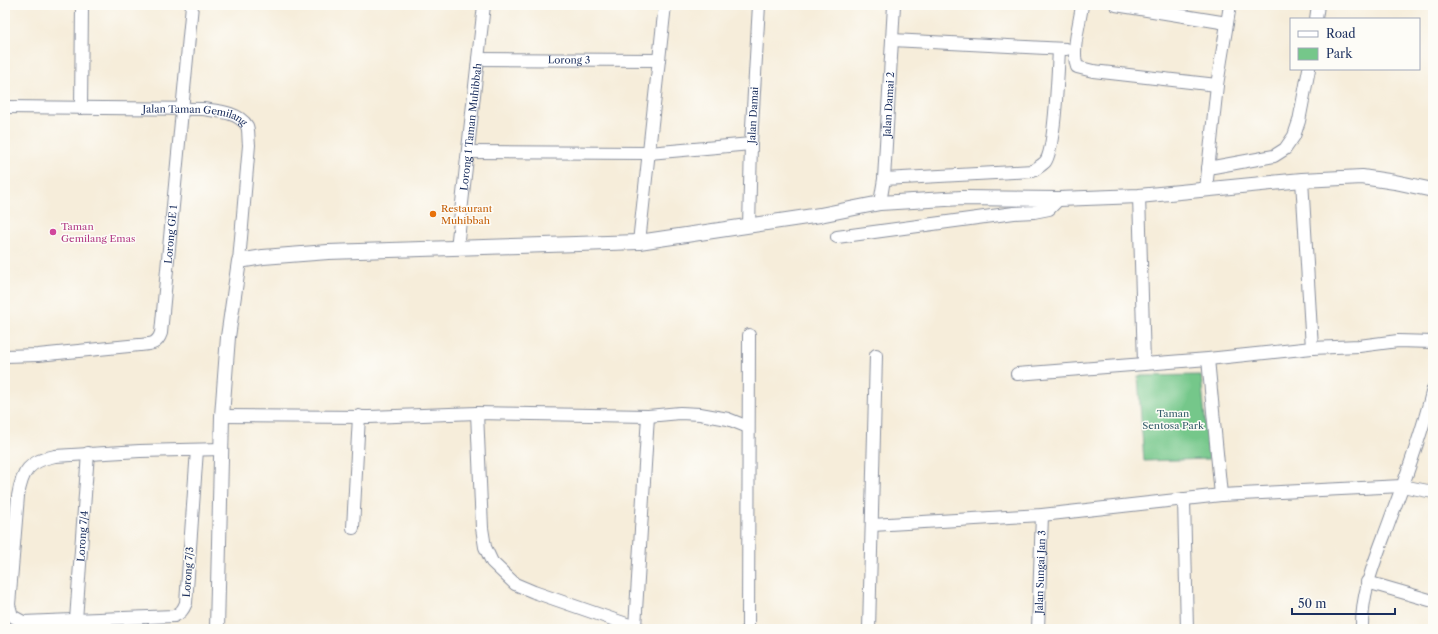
<svg xmlns="http://www.w3.org/2000/svg" width="1438" height="634" font-family="'Libre Caslon Text',serif">
  <style>
    .green { fill: #75c78a; stroke: #487b74 }
    .lines { fill: none; stroke-linecap: round; stroke-linejoin: round }
    .minor-casing { stroke: #888e9c; stroke-width: 14 }
    .tertiary-casing { stroke: #888e9c; stroke-width: 16 }
    .minor { stroke: #fff; stroke-width: 12 }
    .tertiary { stroke: #fff; stroke-width: 14 }
    .food-dot { fill: #e8710a; stroke: #fdfcf7; stroke-width: 1.5 }
    .hotel-dot { fill: #d1479c; stroke: #fdfcf7; stroke-width: 1.5 }
    .labels { text-anchor: middle; dominant-baseline: central; stroke-width: 3; stroke-linejoin: round; paint-order: stroke }
    .street-label { font-size: 10px; fill: #1b2f5e; stroke: #fdfcf7 }
    .food-label { font-size: 10px; fill: #c56008; stroke: #fdfcf7; text-anchor: start }
    .hotel-label { font-size: 10px; fill: #b23c85; stroke: #fdfcf7; text-anchor: start }
    .park-label { font-size: 10px; fill: #365d6b; stroke: #fdfcf7 }
  </style>
  <rect width="100%" height="100%" fill="#fdfcf7"/>
  <filter id="ink" filterUnits="userSpaceOnUse"><feTurbulence type="fractalNoise" baseFrequency=".025" numOctaves="2"/><feDisplacementMap in="SourceGraphic" scale="8" xChannelSelector="R" yChannelSelector="G"/><feConvolveMatrix kernelMatrix="1 2 1 2 8 2 1 2 1" color-interpolation-filters="sRGB"/></filter>
  <filter id="wash" filterUnits="userSpaceOnUse"><feTurbulence type="fractalNoise" baseFrequency=".012" numOctaves="4" result="noise"/><feDisplacementMap in="SourceGraphic" scale="16" xChannelSelector="R" yChannelSelector="G"/><feGaussianBlur stdDeviation="0.9" result="paint"/><feColorMatrix in="noise" values="0 0 0 0 0 0 0 0 0 0 0 0 0 0 0 0 0 1.4 0 .05"/><feComposite in="paint" operator="in"/></filter>
  <g filter="url(#wash)">
    <rect width="100%" height="100%" fill="#f6edda"/>
    <path class="green" d="M 1201,375 L 1209,459 L 1144,461 L 1138,376 Z"/>
  </g>
  <g filter="url(#ink)">
    <g class="lines">
      <g class="minor-casing">
        <g id="minor">
          <path d="M 1082,5 C 1080,23 1071,50 1077,67 L 1093,71 L 1217,85"/>
          <path d="M 1116,5 L 1227,23"/>
          <path d="M 1316,19 L 1318,5"/>
          <path d="M 892,40 L 1066,49"/>
          <path id="s1" d="M 478,59 L 659,60"/>
          <path id="s2" d="M 5,107 L 203,109 C 217,111 239,112 247,126 C 249,130 248,139 249,145 L 239,261"/>
          <path d="M 81,108 L 82,5"/>
          <path d="M 468,152 L 649,153 L 751,144"/>
          <path d="M 1208,168 L 1274,156 L 1285,149 L 1294,136 L 1299,121 L 1309,69"/>
          <path d="M 884,179 L 1033,171 C 1037,168 1042,165 1045,162 C 1055,151 1058,68 1059,49"/>
          <path d="M 1302,180 L 1312,348"/>
          <path d="M 1206,189 L 1217,85 L 1230,5"/>
          <path d="M 1139,196 L 1144,363"/>
          <path id="s3" d="M 880,203 L 884,179 L 894,5"/>
          <path id="s4" d="M 749,226 L 751,144 L 759,5"/>
          <path d="M 837,237 L 1014,213 L 1034,212 L 1049,209 L 1059,199"/>
          <path d="M 639,242 L 665,5"/>
          <path id="s5" d="M 457,248 L 484,5"/>
          <path id="s6" d="M 5,356 L 38,355 L 139,345 C 150,344 157,345 161,333 L 192,5"/>
          <path d="M 1208,359 L 1221,495"/>
          <path d="M 1017,374 L 1208,359 L 1312,348 L 1359,346 L 1398,341 L 1433,342"/>
          <path d="M 477,413 L 482,528 L 485,547 L 492,562 L 515,584 L 534,592 L 641,629"/>
          <path d="M 222,416 L 369,417 L 477,413 L 648,416 L 680,413 L 700,414 L 728,419 L 748,427"/>
          <path d="M 197,450 L 186,603 C 183,610 181,613 174,616 L 23,622 L 12,616 L 9,605 L 18,496 C 22,471 29,461 55,456 L 140,451 L 222,449"/>
          <path d="M 1184,499 L 1187,629"/>
          <path d="M 872,525 L 1042,515 L 1221,495 L 1402,486 L 1433,492"/>
          <path d="M 353,528 L 359,416"/>
          <path d="M 1367,582 L 1433,601"/>
          <path id="s7" d="M 76,620 L 88,453"/>
          <path d="M 635,627 L 648,416"/>
          <path d="M 748,629 L 749,335"/>
          <path d="M 869,629 L 876,355"/>
          <path id="s8" d="M 1038,629 L 1042,515"/>
          <path d="M 1362,629 C 1361,589 1378,554 1391,517 C 1407,475 1422,432 1433,389"/>
        </g>
      </g>
      <g class="tertiary-casing">
        <path id="tertiary" d="M 217,629 L 222,416 L 228,337 L 239,261 L 263,257 L 328,252 L 639,242 L 820,215 L 880,203 L 962,198 L 1059,199 L 1139,196 L 1302,180 L 1362,177 L 1395,182 L 1433,190"/>
      </g>
      <use href="#minor" class="minor"/>
      <use href="#tertiary" class="tertiary"/>
    </g>
  </g>
  <circle class="food-dot" cx="433" cy="214" r="4"/>
  <circle class="hotel-dot" cx="53" cy="232" r="4"/>
  <g class="labels">
    <g class="street-label">
      <text stroke="none"><textPath href="#s1" startOffset="91">Lorong 3</textPath></text>
      <text stroke="none"><textPath href="#s3" startOffset="99">Jalan Damai 2</textPath></text>
      <text stroke="none"><textPath href="#s4" startOffset="111">Jalan Damai</textPath></text>
      <text stroke="none"><textPath href="#s2" startOffset="191">Jalan Taman Gemilang</textPath></text>
      <text stroke="none"><textPath href="#s5" startOffset="122">Lorong 1 Taman Muhibbah</textPath></text>
      <text stroke="none"><textPath href="#s6" startOffset="261">Lorong GE 1</textPath></text>
      <text stroke="none"><textPath href="#s7" startOffset="84">Lorong 7/4</textPath></text>
      <text transform="translate(188 572) rotate(-86)">Lorong 7/3</text>
      <text stroke="none"><textPath href="#s8" startOffset="57">Jalan Sungai Jan 3</textPath></text>
    </g>
    <g class="food-label">
      <text x="441" y="208">Restaurant<tspan x="441" dy="12">Muhibbah</tspan></text>
    </g>
    <g class="hotel-label">
      <text x="61" y="226">Taman<tspan x="61" dy="12">Gemilang Emas</tspan></text>
    </g>
    <g class="park-label">
      <text x="1173" y="413">Taman<tspan x="1173" dy="12">Sentosa Park</tspan></text>
    </g>
  </g>
  <rect width="1438" height="634" fill="none" stroke="#fdfcf7" stroke-width="20"/>
  <rect x="1290" y="18" width="130" height="52" fill="#fdfcf7" stroke="#a3aaba"/>
  <rect x="1298" y="31" width="20" height="6" fill="#ffffff" stroke="#a3aaba"/>
  <text x="1326" y="38" font-size="12" fill="#1b2f5e">Road</text>
  <rect x="1298" y="48" width="20" height="12" fill="#75c78a" stroke="#a3aaba"/>
  <text x="1326" y="58" font-size="12" fill="#1b2f5e">Park</text>
  <path d="M1292 608v6h103v-6" fill="none" stroke="#1b2f5e" stroke-width="2"/>
  <text x="1298" y="608" font-size="12" fill="#1b2f5e" stroke="#fdfcf7" stroke-width="3" paint-order="stroke">50 m</text>
</svg>
